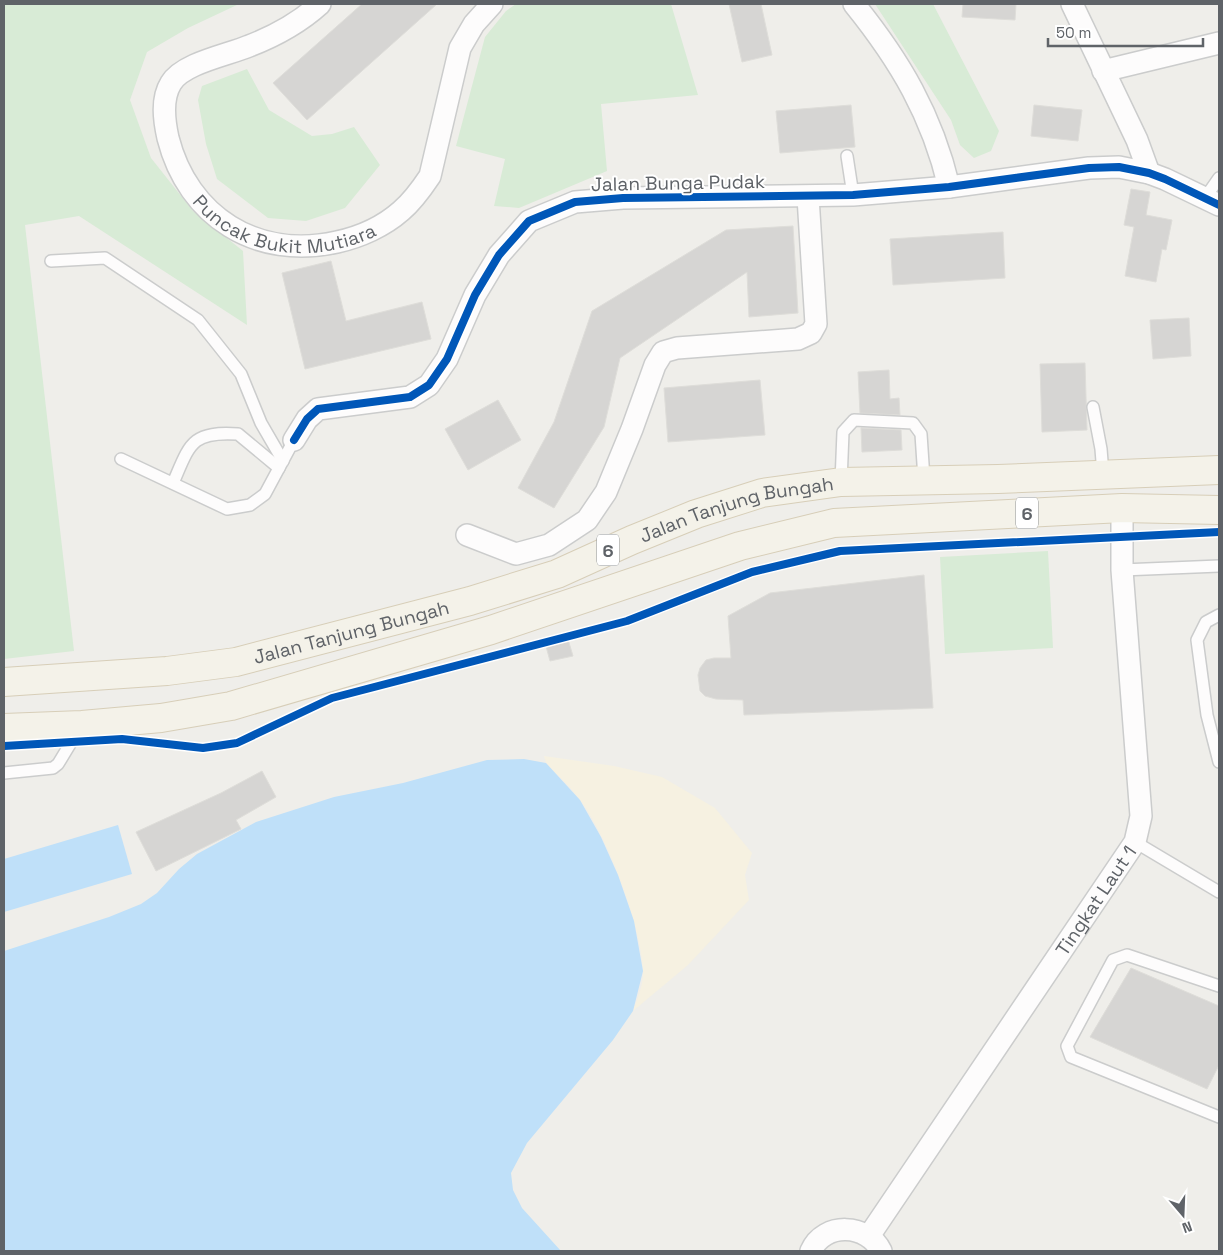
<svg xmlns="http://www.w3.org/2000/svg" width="1223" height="1255" font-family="'Space Grotesk',sans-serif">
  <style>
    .green { fill: #d8ebd6 }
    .sand { fill: #f6f1e1 }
    .water { fill: #bfe0f9 }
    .building { fill: #d6d5d3; stroke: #deddd9 }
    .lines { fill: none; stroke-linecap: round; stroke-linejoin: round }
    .service-casing { stroke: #cbcccc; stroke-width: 14 }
    .minor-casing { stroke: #cbcccc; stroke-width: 24 }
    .primary-casing { stroke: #d7ceb8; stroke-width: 30 }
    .service { stroke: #fdfcfc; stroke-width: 11 }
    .minor { stroke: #fdfcfc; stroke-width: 21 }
    .primary { stroke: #f4f2e9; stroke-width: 28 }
    .cycleway-casing { stroke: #fff; stroke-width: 11 }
    .cycleway { stroke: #0057b8; stroke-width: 8 }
    .labels { text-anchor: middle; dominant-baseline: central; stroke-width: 4; stroke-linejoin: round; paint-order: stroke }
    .shield { fill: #fff; stroke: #8f9295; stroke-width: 1 }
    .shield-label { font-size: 18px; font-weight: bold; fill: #5f6368 }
    .street-label { font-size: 19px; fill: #5f6368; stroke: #fff }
  </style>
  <rect width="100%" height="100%" fill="#efeeea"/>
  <g class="green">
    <path d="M 4,4 L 239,4 L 188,28 L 147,52 L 130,100 L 151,158 L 193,211 L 243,251 L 247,325 L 79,216 L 25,225 L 74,651 L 4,659 Z"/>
    <path d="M 516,4 L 671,4 L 698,95 L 601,104 L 607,171 L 519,208 L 494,206 L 505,159 L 456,146 L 485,37 L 506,11 Z"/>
    <path d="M 875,4 L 933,4 L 999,131 L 991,151 L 974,158 L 960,145 L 951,120 Z"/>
    <path d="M 247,69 L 269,110 L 312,136 L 332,134 L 354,127 L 380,165 L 345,208 L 306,221 L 268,218 L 217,179 L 206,144 L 198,100 L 202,86 Z"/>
    <path d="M 1048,551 L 1053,648 L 945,654 L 940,557 Z"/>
  </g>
  <path class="sand" d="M 544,756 L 614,766 L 662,777 L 715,808 L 752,853 L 745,875 L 749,900 L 688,965 L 633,1011 C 637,999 644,984 643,970 C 641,925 607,836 580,800 C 570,786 557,775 546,763 Z"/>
  <g class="water">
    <path d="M 524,759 L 546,763 L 580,800 L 601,837 L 618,875 L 634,921 L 643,971 L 633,1011 L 613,1040 L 527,1143 L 511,1173 L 513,1190 L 522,1208 L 561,1251 L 4,1251 L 4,951 L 109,917 L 141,904 L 157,893 L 179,869 L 197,854 L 256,822 L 334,797 L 403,783 L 487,760 Z"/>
    <path d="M 118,825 L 132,874 L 4,912 L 4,859 Z"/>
  </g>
  <g class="building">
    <path d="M 362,4 L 437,4 L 307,120 L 273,83 Z"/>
    <path d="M 729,4 L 761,4 L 772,55 L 742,62 Z"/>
    <path d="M 963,4 L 1016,4 L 1015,20 L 962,17 Z"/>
    <path d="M 851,105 L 855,147 L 780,153 L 776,111 Z"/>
    <path d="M 1034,105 L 1082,110 L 1078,141 L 1031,136 Z"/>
    <path d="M 1131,189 L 1150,192 L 1146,215 L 1172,220 L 1166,250 L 1162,249 L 1156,282 L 1125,276 L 1134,227 L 1124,225 Z"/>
    <path d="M 793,226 L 798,313 L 749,317 L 747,272 L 620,358 L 604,427 L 554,508 L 518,488 L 554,422 L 592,311 L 726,230 Z"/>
    <path d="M 1003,232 L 1005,278 L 893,285 L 890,239 Z"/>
    <path d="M 331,261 L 346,321 L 422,302 L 431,339 L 305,369 L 282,273 Z"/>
    <path d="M 1189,318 L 1191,356 L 1153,359 L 1150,320 Z"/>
    <path d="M 1085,363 L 1087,430 L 1042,432 L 1040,364 Z"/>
    <path d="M 889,370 L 890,399 L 899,398 L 900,415 L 860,413 L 858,372 Z"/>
    <path d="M 760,380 L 765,435 L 668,442 L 664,388 Z"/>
    <path d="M 498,400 L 521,440 L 468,470 L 445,429 Z"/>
    <path d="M 861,428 L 901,430 L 902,450 L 862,452 Z"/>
    <path d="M 924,575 L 933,708 L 744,715 L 743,700 L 716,699 L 705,696 L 700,691 L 698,675 L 700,668 L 706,660 L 714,658 L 731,658 L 728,616 L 770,593 Z"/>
    <path d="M 567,636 L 573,656 L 550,661 L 544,639 Z"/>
    <path d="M 262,771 L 276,797 L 236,820 L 241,829 L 156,871 L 136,832 L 221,793 Z"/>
    <path d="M 1131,968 L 1219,1006 L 1219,1065 L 1207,1089 L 1090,1037 Z"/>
  </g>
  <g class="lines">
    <g class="service-casing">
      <g id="service">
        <path d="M 847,156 L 853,195"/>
        <path d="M 1205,198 L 1219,178"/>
        <path d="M 51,261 L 105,258 L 198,320 L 241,374 L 261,423 L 283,461"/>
        <path d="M 1093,407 L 1101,449 L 1103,474"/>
        <path d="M 121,459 L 227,509 L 250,505 L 265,494 L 294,440"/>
        <path d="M 841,482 L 843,432 L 854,420 L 913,423 L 921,434 L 924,479"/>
        <path d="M 173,483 C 190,444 191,431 238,434 L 279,468"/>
        <path d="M 1122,570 L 1219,566"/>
        <path d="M 1219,615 L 1206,622 L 1197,640 L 1207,715 L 1219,762"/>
        <path d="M 4,773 L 53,768 L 58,764 L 81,726"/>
        <path d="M 1135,842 L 1219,892"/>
        <path d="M 1219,986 L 1127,955 L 1113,960 L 1067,1046 L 1071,1057 L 1219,1117"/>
      </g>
    </g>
    <g class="minor-casing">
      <g id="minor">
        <path id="s1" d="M 320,4 C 299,23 275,36 249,46 C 228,55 183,63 171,83 C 161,99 164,120 168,138 C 188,217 257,260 337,242 C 360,237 384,226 401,211 C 413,201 422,188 430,176 L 460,48 L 474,24 L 492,4"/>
        <path d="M 854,4 C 900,61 932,115 949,187"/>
        <path d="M 1072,4 L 1137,140 L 1149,173"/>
        <path d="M 1103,71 L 1219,43"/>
        <path d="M 294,440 L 307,419 L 318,409 L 410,397 L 429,385 L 447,359 L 475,295 L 499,255 L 529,221 L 575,202 L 623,198 L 853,195 L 949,187 L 1089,168 L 1119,167 L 1149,173 L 1165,179 L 1219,205"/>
        <path d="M 467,535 L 516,554 L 549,545 L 587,520 L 606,492 L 632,429 L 655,365 L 663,352 L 677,348 L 798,339 L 811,333 L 816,324 L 808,197"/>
        <path id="s2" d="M 869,1236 L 1135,842 L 1141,816 L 1122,570 L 1122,508"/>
        <path d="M 811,1251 C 824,1221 868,1224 881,1251"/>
      </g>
    </g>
    <g class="primary-casing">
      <g id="primary">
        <path id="s3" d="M 4,682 L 167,671 L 236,662 L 470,601 L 557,574 L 632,540 L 696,514 L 762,493 L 841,482 L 998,479 L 1219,470"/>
        <path d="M 4,728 L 82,725 L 161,718 L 231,706 L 491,630 L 740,546 L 834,523 L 1122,508 L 1219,510"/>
      </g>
    </g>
    <use href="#service" class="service"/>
    <use href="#minor" class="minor"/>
    <use href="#primary" class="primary"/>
    <g class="cycleway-casing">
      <g id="cycleway">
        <path d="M 294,440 L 307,419 L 318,409 L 410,397 L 429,385 L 447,359 L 475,295 L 499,255 L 529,221 L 575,202 L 623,198 L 853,195 L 949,187 L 1089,168 L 1119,167 L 1149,173 L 1165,179 L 1219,205"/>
        <path d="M 4,746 L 122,739 L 203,748 L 237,743 L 332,698 L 627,621 L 752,572 L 840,551 L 1219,532"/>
      </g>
    </g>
    <use href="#cycleway" class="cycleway"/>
  </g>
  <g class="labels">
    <g class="shield">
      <rect x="1016" y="497.5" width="22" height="31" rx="4"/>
      <rect x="597" y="534.5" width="22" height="31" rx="4"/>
    </g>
    <g class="shield-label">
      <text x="1027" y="513">6</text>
      <text x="608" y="550">6</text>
    </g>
    <g class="street-label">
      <text transform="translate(678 183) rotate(-1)">Jalan Bunga Pudak</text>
      <text stroke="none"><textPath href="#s1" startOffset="391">Puncak Bukit Mutiara</textPath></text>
      <text stroke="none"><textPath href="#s3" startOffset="758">Jalan Tanjung Bungah</textPath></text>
      <text stroke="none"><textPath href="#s3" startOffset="352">Jalan Tanjung Bungah</textPath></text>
      <text stroke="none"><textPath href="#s2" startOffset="405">Tingkat Laut 1</textPath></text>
    </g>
  </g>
  <rect width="1223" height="1255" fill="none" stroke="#5f6368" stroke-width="10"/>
  <g transform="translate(1183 1215) rotate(161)" stroke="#ffffff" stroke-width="4" paint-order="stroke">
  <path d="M0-4L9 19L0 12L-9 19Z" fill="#5f6368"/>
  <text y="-8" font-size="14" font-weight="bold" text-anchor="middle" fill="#5f6368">N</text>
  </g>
  <path d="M1048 38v8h155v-8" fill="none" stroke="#5f6368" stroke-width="2.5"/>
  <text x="1056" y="38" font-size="15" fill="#5f6368" stroke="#ffffff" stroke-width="4" paint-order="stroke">50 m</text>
</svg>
